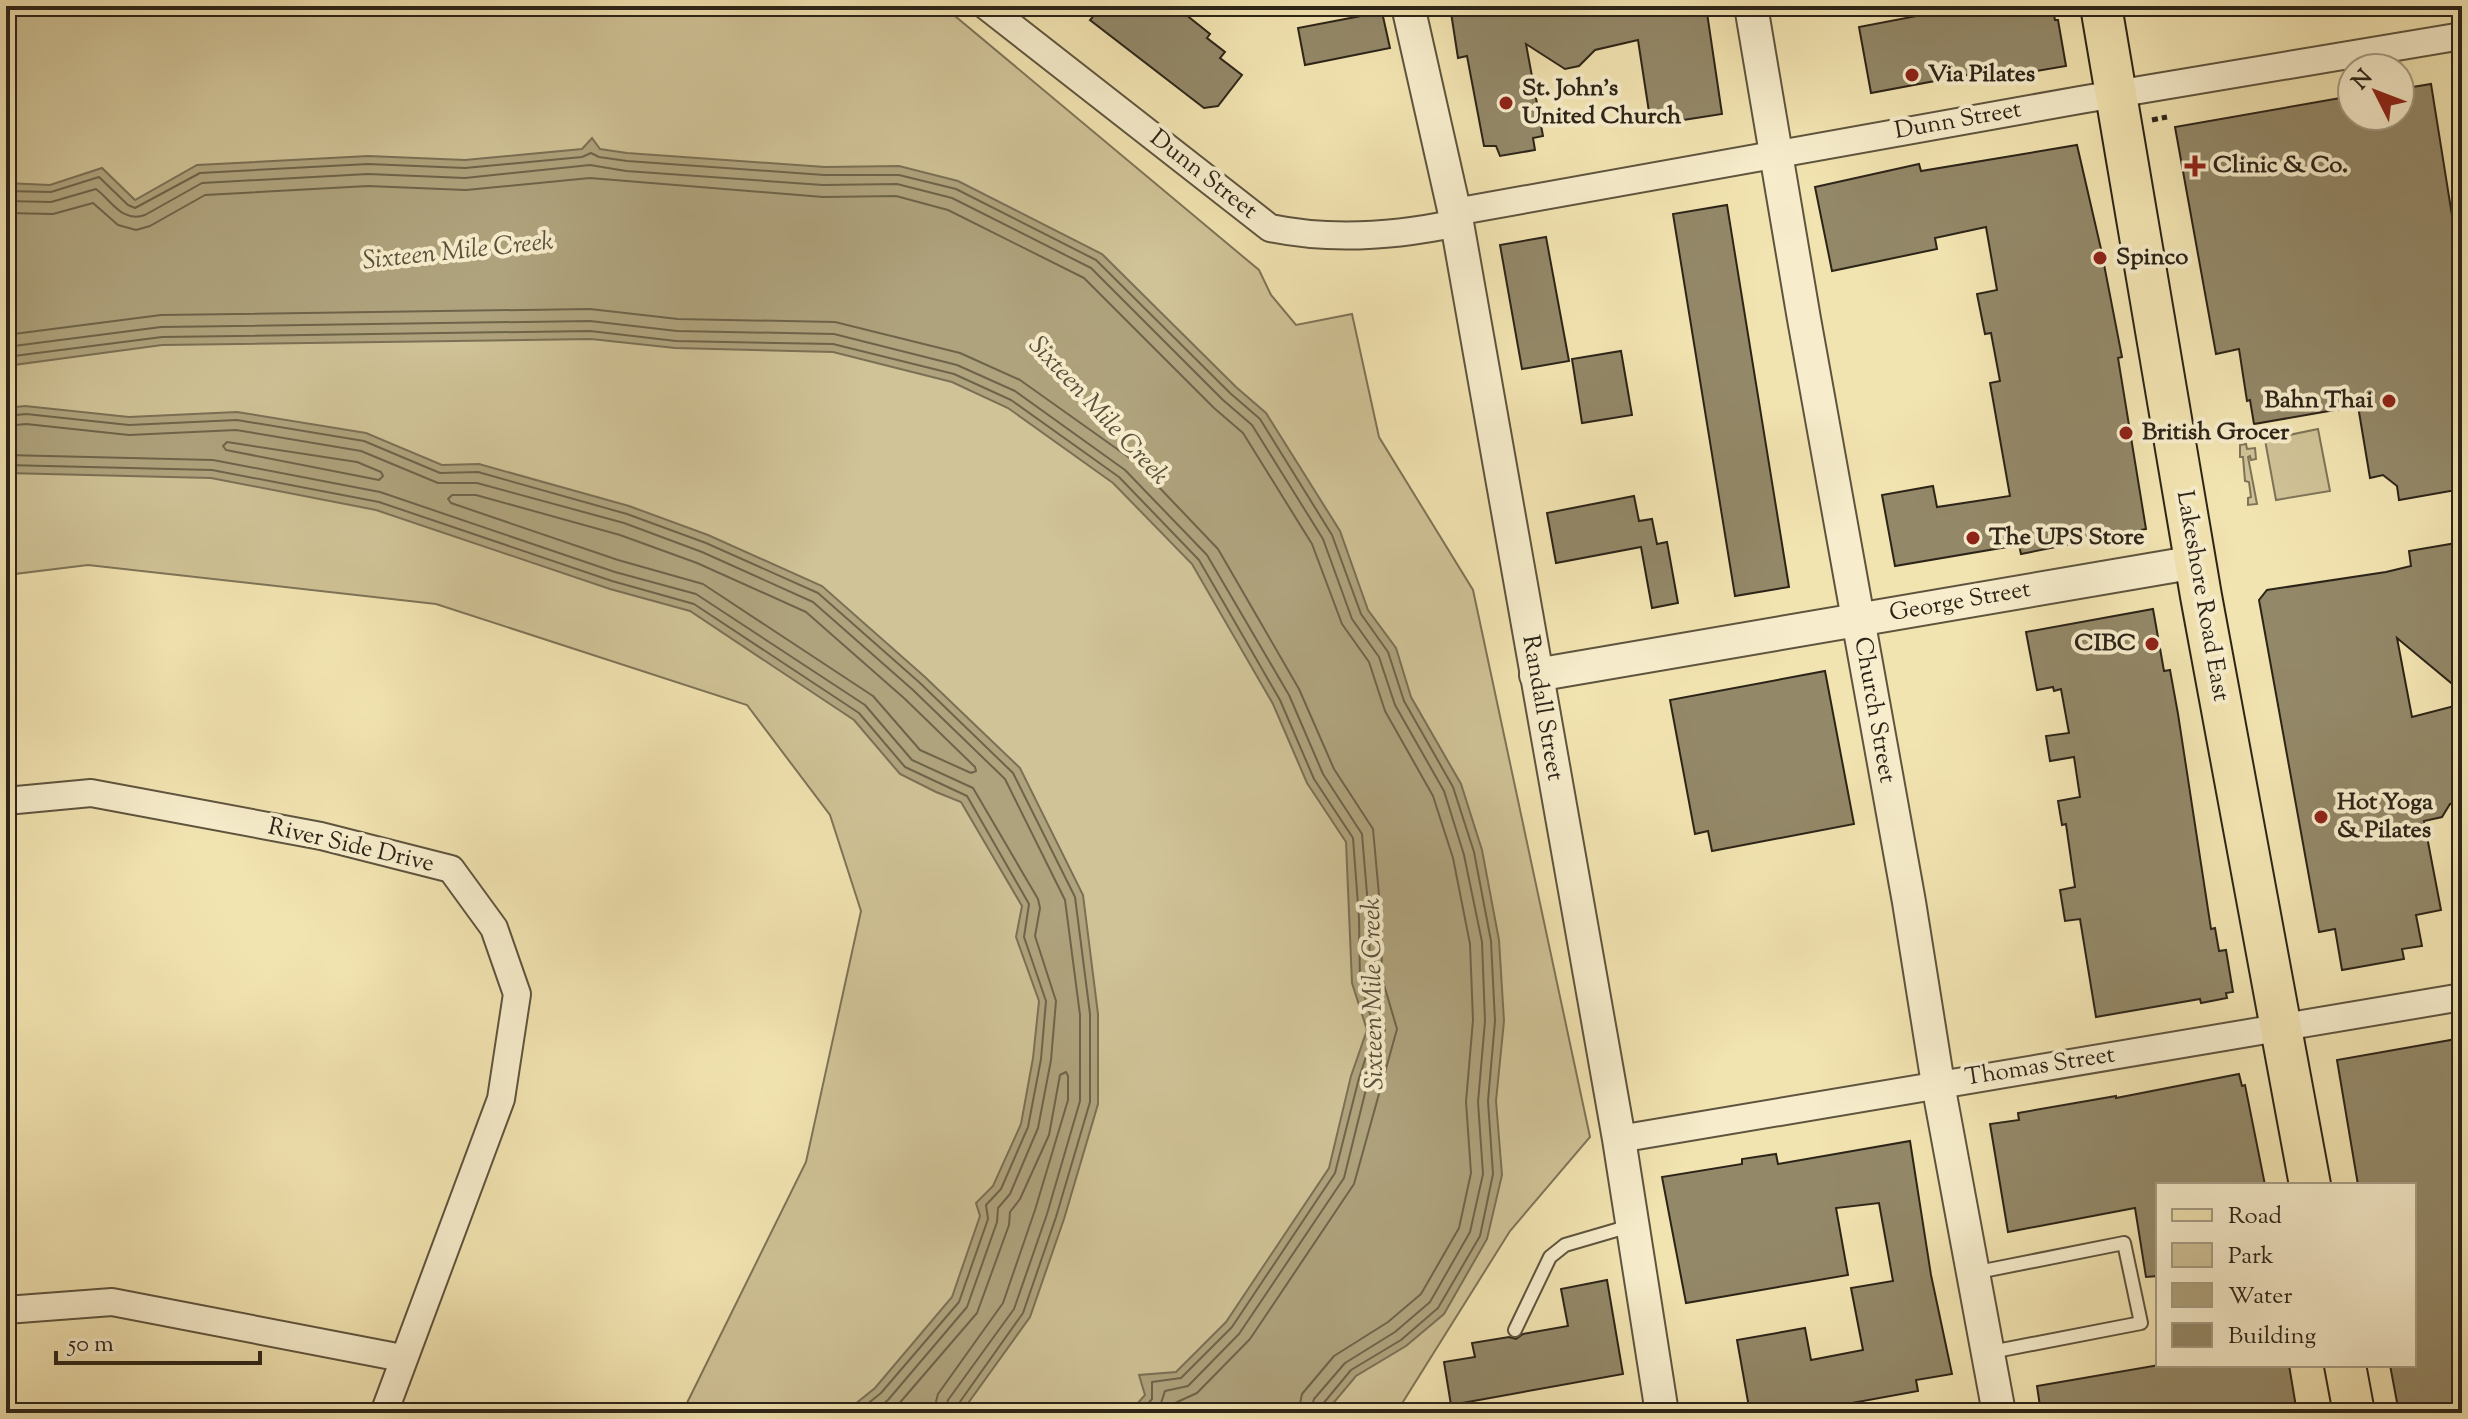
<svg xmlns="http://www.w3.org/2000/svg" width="2468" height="1419" font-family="'Sorts Mill Goudy',serif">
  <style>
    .green { fill: #d0c397; stroke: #7e7458; stroke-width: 2 }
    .water { fill: #afa37d; stroke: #7b7055; stroke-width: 2 }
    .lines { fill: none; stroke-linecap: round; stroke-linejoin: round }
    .shore { stroke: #6e644a; stroke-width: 2 }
    .building { fill: #938868; stroke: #2c2418; stroke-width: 2 }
    .service-casing { stroke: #5e543e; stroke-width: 16 }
    .minor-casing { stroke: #5e543e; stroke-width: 30 }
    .tertiary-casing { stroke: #5e543e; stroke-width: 36 }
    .primary-casing { stroke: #2c2418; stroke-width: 44 }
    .path { stroke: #2c2418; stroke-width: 5; stroke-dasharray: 6 4; stroke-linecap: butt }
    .service { stroke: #f7edcc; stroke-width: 12 }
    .minor { stroke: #f7edcc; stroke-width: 26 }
    .tertiary { stroke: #f7edcc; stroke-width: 32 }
    .primary { stroke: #f2e4b1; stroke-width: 40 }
    .poi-dot { fill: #8f2418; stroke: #f7edcc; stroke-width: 3 }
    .labels { text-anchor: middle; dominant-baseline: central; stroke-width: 8; stroke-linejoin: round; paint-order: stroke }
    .poi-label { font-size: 24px; font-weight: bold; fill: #2c2418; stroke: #f7edcc; text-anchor: start }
    .street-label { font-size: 24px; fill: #2c2418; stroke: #f7edcc }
    .water-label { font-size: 26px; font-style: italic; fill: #5a503b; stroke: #f7edcc }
  </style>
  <rect width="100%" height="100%" fill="#f2e4b1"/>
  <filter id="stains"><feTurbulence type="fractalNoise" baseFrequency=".0025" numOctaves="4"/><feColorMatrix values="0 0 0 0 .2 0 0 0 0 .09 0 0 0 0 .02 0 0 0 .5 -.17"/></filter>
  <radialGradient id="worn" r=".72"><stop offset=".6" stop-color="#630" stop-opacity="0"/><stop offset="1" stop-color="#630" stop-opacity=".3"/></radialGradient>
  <g class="green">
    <path d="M 6,6 L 943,6 L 1259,270 L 1271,295 L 1296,325 L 1352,314 L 1379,437 L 1473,590 L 1590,1137 L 1510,1231 L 1396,1413 L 682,1413 L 806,1162 L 861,911 L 830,815 L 747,705 L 436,604 L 88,565 L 6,575 Z"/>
    <path d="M 2318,429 L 2330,491 L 2276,500 L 2265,440 Z"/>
    <path d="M 2246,444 L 2247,449 L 2255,448 L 2256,459 L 2251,460 L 2250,456 L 2248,457 L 2257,504 L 2248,505 L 2248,498 L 2251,497 L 2249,482 L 2245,481 L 2243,457 L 2240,457 L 2240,445 Z"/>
  </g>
  <g class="water">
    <path d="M 592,138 L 600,149 L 627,153 L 825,167 L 899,166 L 958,181 L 1102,254 L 1236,387 L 1266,413 L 1340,531 L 1368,610 L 1396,648 L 1411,697 L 1461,784 L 1482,850 L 1499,940 L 1504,1021 L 1496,1101 L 1502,1175 L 1487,1239 L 1444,1314 L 1406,1346 L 1356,1376 L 1325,1413 L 1129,1413 L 1145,1395 L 1139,1375 L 1176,1372 L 1226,1322 L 1329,1168 L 1351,1076 L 1367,1030 L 1352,983 L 1346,842 L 1307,783 L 1273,704 L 1192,564 L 1113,483 L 1008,408 L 952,382 L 833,352 L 675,348 L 591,339 L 162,345 L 6,366 L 6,183 L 50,185 L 102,168 L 135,200 L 197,165 L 368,156 L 465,160 L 582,149 Z"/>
    <path d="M 25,406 L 129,417 L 237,412 L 366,433 L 442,465 L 479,464 L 629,506 L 708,535 L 822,586 L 925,677 L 1020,768 L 1083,895 L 1098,1014 L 1098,1104 L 1064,1219 L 1030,1317 L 961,1413 L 844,1413 L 875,1388 L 952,1297 L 980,1216 L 976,1203 L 993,1186 L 1021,1124 L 1033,1058 L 1039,1001 L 1016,937 L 1022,906 L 961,802 L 936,792 L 900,774 L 854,720 L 690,611 L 610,589 L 376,510 L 211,478 L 6,473 L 6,408 Z"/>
  </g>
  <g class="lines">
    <g class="shore">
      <path d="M 6,191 L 51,192 L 99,177 L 128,205 L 135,208 L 200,173 L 368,164 L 465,168 L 582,157 L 591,153 L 599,157 L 627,161 L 824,175 L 899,175 L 956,189 L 1096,260 L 1230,393 L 1260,419 L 1332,535 L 1361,614 L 1388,652 L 1404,701 L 1453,787 L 1474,852 L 1491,941 L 1495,1021 L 1488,1101 L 1493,1174 L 1480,1236 L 1438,1308 L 1401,1340 L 1351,1370 L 1322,1405 L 1320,1413"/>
      <path d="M 6,201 L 51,202 L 96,189 C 112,201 122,223 145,215 L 202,183 L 368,174 L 465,178 L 590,165 L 626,171 L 823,185 L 897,184 L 952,198 L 1091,268 L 1223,400 L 1252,425 L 1323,539 L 1352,619 L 1379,657 L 1395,705 L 1444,791 L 1464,855 L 1482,942 L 1485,1021 L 1478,1102 L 1483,1174 L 1470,1232 L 1430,1302 L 1395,1332 L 1345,1363 L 1314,1399 L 1310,1413"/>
      <path d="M 6,213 L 53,214 L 93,203 L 118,225 L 136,230 L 150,226 L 205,195 L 368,186 L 466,190 L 590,178 L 823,197 L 896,196 L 948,210 L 1084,278 L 1214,408 L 1243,433 L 1312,544 L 1342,624 L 1369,662 L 1385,711 L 1433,796 L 1453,858 L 1470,944 L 1473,1020 L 1466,1102 L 1471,1173 L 1459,1228 L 1421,1294 L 1388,1322 L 1334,1356 L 1302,1394 L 1298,1413"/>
      <path d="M 6,335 L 161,315 L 590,309 L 678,319 L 835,322 L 960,353 L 1020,380 L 1134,461 L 1218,549 L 1299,689 L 1334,769 L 1373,829 L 1381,917 L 1382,978 L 1397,1029 L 1354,1184 L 1250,1339 L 1197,1393 L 1175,1403 L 1170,1413"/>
      <path d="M 6,347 L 161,327 L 590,321 L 677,331 L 834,334 L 957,365 L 1015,391 L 1125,470 L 1207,555 L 1289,695 L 1323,774 L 1362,834 L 1369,918 L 1370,980 L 1385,1030 L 1368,1081 L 1344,1178 L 1239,1334 L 1188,1386 L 1165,1391 L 1161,1403 L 1154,1413"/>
      <path d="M 6,357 L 162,337 L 590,331 L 676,341 L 833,344 L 954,374 L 1011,400 L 1119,477 L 1199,560 L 1280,700 L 1314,779 L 1353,838 L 1359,918 L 1360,982 L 1375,1030 L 1359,1078 L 1335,1173 L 1232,1327 L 1181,1378 L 1152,1382 L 1152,1399 L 1140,1413"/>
      <path d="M 6,416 L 26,414 L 129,425 L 237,420 L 364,441 L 440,473 L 478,472 L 627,514 L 706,543 L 818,593 L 920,683 L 1013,773 L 1075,897 L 1090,1014 L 1090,1102 L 1056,1217 L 1023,1313 L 957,1406 L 955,1413"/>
      <path d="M 6,426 L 26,424 L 129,435 L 236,430 L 361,451 L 438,483 L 477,483 L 624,523 L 702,552 L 813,602 L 913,690 L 1005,779 L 1065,900 L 1080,1015 L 1080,1101 L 1047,1214 L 1014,1309 L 948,1400 L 945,1413"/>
      <path d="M 227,442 L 357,462 L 381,472 L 383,476 L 379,480 L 226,450 L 223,446 Z"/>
      <path d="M 6,455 L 213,460 L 380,492 L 615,572 L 696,594 L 865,705 L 912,760 L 973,788 L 1038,899 L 1040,908 L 1035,936 L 1056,1001 L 1051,1060 L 1038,1128 L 1010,1194 L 998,1208 L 997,1222 L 967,1307 L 888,1400 L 872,1413"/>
      <path d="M 6,465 L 212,470 L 379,502 L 612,581 L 694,604 L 859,713 L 905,767 L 967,796 L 1029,904 L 1024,937 L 1046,1001 L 1041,1059 L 1028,1127 L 1001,1189 L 986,1205 L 988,1219 L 959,1302 L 881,1393 L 856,1413"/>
      <path d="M 452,495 L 476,495 L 620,535 L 697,563 L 806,612 L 905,699 L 975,767 L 976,771 L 971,773 L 920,750 L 873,696 L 703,584 L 618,560 L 451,503 L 448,499 Z"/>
      <path d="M 891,1413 L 977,1313 L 1009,1225 L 1010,1212 L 1020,1199 L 1049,1135 L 1060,1075 L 1066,1072 L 1068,1076 L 1068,1100 L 1035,1210 L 1003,1303 L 938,1394 L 933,1413"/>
    </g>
  </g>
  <g class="building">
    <path d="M 1102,6 L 1175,6 L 1210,34 L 1207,38 L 1225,52 L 1220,58 L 1242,75 L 1218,106 L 1204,108 L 1090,20 Z"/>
    <path d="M 1450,6 L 1706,6 L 1722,114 L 1651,125 L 1638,40 L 1595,50 L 1579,66 L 1565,69 L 1526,44 L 1543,136 L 1533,138 L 1535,150 L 1500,156 L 1496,146 L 1484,146 L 1467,56 L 1458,58 Z"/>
    <path d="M 1934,6 L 2052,6 L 2055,20 L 2058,20 L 2066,66 L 1984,80 L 1983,72 L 1871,93 L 1859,27 L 1922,15 L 1921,8 Z"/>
    <path d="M 1382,12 L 1390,48 L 1305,65 L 1298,28 Z"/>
    <path d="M 2431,84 L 2462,278 L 2462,489 L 2399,500 L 2397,486 L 2383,475 L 2370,478 L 2358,406 L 2254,424 L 2250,400 L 2247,401 L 2239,349 L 2216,354 L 2175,127 L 2352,96 L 2352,116 L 2400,116 L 2400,89 Z"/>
    <path d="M 2077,145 L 2101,249 L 2122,357 L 2118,358 L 2146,529 L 2021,554 L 2019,545 L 1895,566 L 1882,495 L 1933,486 L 1937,507 L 2010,496 L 1990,383 L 2000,381 L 1991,333 L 1985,334 L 1977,294 L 1997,290 L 1986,227 L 1935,238 L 1937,249 L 1832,271 L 1815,187 L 1919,164 L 1921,171 Z"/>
    <path d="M 1727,205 L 1789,587 L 1735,596 L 1673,214 Z"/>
    <path d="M 1546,237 L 1569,361 L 1522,369 L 1500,245 Z"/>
    <path d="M 1621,351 L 1632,415 L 1582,423 L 1572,359 Z"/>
    <path d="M 1634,496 L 1639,521 L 1652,519 L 1657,544 L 1667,542 L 1678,603 L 1652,608 L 1641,547 L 1556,563 L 1547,513 Z"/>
    <path d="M 2462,542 L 2462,692 L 2397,638 L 2412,717 L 2462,704 L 2462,802 L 2450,804 L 2442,817 L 2424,821 L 2441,910 L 2416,915 L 2422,946 L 2402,949 L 2404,959 L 2342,970 L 2335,929 L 2319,932 L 2259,600 L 2267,590 L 2386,572 L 2411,566 L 2409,551 Z"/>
    <path d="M 2153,609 L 2164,671 L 2170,670 L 2178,714 L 2211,929 L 2215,928 L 2219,951 L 2226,950 L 2233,992 L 2226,993 L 2227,998 L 2201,1003 L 2200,999 L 2096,1017 L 2080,919 L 2065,921 L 2060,890 L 2075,887 L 2066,824 L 2062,825 L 2058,801 L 2080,797 L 2074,757 L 2050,761 L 2046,736 L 2069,733 L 2061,689 L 2054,691 L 2053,687 L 2037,690 L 2026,632 Z"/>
    <path d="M 1825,671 L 1854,824 L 1712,851 L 1708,831 L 1695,834 L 1670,700 Z"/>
    <path d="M 2462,1038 L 2462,1413 L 2399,1413 L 2390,1365 L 2414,1365 L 2414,1185 L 2358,1185 L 2337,1060 Z"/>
    <path d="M 2239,1074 L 2242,1086 L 2245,1085 L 2265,1185 L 2158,1185 L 2158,1276 L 2146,1277 L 2135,1208 L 2008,1232 L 1990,1124 L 2019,1120 L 2018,1113 L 2116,1096 L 2116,1098 Z"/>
    <path d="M 1910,1141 L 1931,1275 L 1952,1374 L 1916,1380 L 1918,1391 L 1819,1409 L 1820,1413 L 1750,1413 L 1737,1340 L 1805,1328 L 1811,1360 L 1863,1350 L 1851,1288 L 1893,1281 L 1879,1203 L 1836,1208 L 1848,1275 L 1686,1303 L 1662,1177 L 1742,1164 L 1742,1159 L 1776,1154 L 1778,1164 Z"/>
    <path d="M 1607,1280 L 1623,1374 L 1451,1405 L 1444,1362 L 1475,1357 L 1472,1343 L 1509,1337 L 1516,1339 L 1523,1334 L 1568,1326 L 1561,1289 Z"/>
    <path d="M 2159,1365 L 2289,1365 L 2297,1413 L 2041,1413 L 2037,1386 Z"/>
  </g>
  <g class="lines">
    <g class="service-casing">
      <g id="service">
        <path d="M 1973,1273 L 2124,1243 L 2141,1323 L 1991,1352"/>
        <path d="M 1515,1330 L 1550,1257 L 1565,1245 L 1630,1226"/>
      </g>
    </g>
    <g class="minor-casing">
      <g id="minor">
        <path d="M 986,6 L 1270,228 C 1332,241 1396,236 1457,223"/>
        <path d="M 1455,212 L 2080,100 L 2462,36"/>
        <path d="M 6,801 L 91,793 L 321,836 L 451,869 L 494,928 L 517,994 L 501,1099 L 384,1413"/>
        <path d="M 1619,1139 L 2462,997"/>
        <path d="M 6,1310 L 112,1302 L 402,1358"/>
      </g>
    </g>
    <g class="tertiary-casing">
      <g id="tertiary">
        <path d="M 1408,6 L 1457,223 L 1619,1139 L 1662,1413"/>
        <path d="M 1751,6 L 1804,319 L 1909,902 L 1938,1084 L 1999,1413"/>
        <path d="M 1536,675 L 2196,562"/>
      </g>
    </g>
    <g class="primary-casing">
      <g id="primary">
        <path d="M 2101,6 L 2201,596 L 2310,1185"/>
        <path d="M 2345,1365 L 2354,1413"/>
      </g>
    </g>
    <path class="path" d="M 2152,120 L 2167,117"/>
    <use href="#service" class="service"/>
    <use href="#minor" class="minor"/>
    <use href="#tertiary" class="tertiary"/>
    <use href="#primary" class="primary"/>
  </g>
  <g class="poi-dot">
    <circle cx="1912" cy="75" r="8"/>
    <circle cx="1506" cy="103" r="8"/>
    <path d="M2191 154h8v8h8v8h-8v8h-8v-8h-8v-8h8z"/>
    <circle cx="2100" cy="258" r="8"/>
    <circle cx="2389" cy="401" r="8"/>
    <circle cx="2126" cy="433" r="8"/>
    <circle cx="1973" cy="538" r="8"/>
    <circle cx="2152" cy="644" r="8"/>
    <circle cx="2321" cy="817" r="8"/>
  </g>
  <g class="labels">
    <g class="poi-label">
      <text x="1928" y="75">Via Pilates</text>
      <text x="1522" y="89">St. John's<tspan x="1522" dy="28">United Church</tspan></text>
      <text x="2213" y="166">Clinic &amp; Co.</text>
      <text x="2116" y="258">Spinco</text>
      <text x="2373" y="401" text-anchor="end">Bahn Thai</text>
      <text x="2142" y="433">British Grocer</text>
      <text x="1989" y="538">The UPS Store</text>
      <text x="2136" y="644" text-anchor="end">CIBC</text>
      <text x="2337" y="803">Hot Yoga<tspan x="2337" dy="28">&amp; Pilates</tspan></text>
    </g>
    <g class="street-label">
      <text transform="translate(1958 121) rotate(-10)">Dunn Street</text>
      <text transform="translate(1203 175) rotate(38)">Dunn Street</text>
      <text transform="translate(2202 596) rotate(80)">Lakeshore Road East</text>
      <text transform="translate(1960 602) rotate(-10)">George Street</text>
      <text transform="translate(1542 708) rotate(80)">Randall Street</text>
      <text transform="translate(1874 710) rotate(80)">Church Street</text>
      <text transform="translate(351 846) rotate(13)">River Side Drive</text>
      <text transform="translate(2040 1067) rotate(-9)">Thomas Street</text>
    </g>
    <g class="water-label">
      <text transform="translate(458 252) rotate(-6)">Sixteen Mile Creek</text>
      <text transform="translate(1098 411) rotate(47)">Sixteen Mile Creek</text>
      <text transform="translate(1374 994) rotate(-91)">Sixteen Mile Creek</text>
    </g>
  </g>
  <rect width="2468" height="1419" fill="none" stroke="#f2e4b1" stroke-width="32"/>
  <rect x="8" y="8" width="2452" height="1403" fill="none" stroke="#2c2418" stroke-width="4"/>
  <rect x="16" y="16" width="2436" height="1387" fill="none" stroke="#2c2418" stroke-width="2"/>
  <rect x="2156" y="1183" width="260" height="184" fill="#f7edcc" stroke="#a69d84" stroke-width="2"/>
  <rect x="2172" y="1209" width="40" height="12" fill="#f2e4b1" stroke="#a69d84" stroke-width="2"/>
  <text x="2228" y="1223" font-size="24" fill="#2c2418">Road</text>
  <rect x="2172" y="1243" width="40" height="24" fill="#d0c397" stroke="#a69d84" stroke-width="2"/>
  <text x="2228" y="1263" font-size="24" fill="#2c2418">Park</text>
  <rect x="2172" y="1283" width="40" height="24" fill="#afa37d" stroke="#a69d84" stroke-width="2"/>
  <text x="2228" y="1303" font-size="24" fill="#2c2418">Water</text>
  <rect x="2172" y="1323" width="40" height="24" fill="#938868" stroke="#a69d84" stroke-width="2"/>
  <text x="2228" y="1343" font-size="24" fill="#2c2418">Building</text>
  <g transform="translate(2376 92) rotate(312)"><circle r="38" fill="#f7edcc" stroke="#a69d84" stroke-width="2"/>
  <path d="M0-6L14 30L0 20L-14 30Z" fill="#8f2418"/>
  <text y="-12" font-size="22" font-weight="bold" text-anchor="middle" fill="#2c2418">N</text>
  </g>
  <path d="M56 1351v12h204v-12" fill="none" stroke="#2c2418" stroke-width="4"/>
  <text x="68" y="1351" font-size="24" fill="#2c2418" stroke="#f7edcc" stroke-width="6" paint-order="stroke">50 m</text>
  <rect width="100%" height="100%" filter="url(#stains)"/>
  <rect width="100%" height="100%" fill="url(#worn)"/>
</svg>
